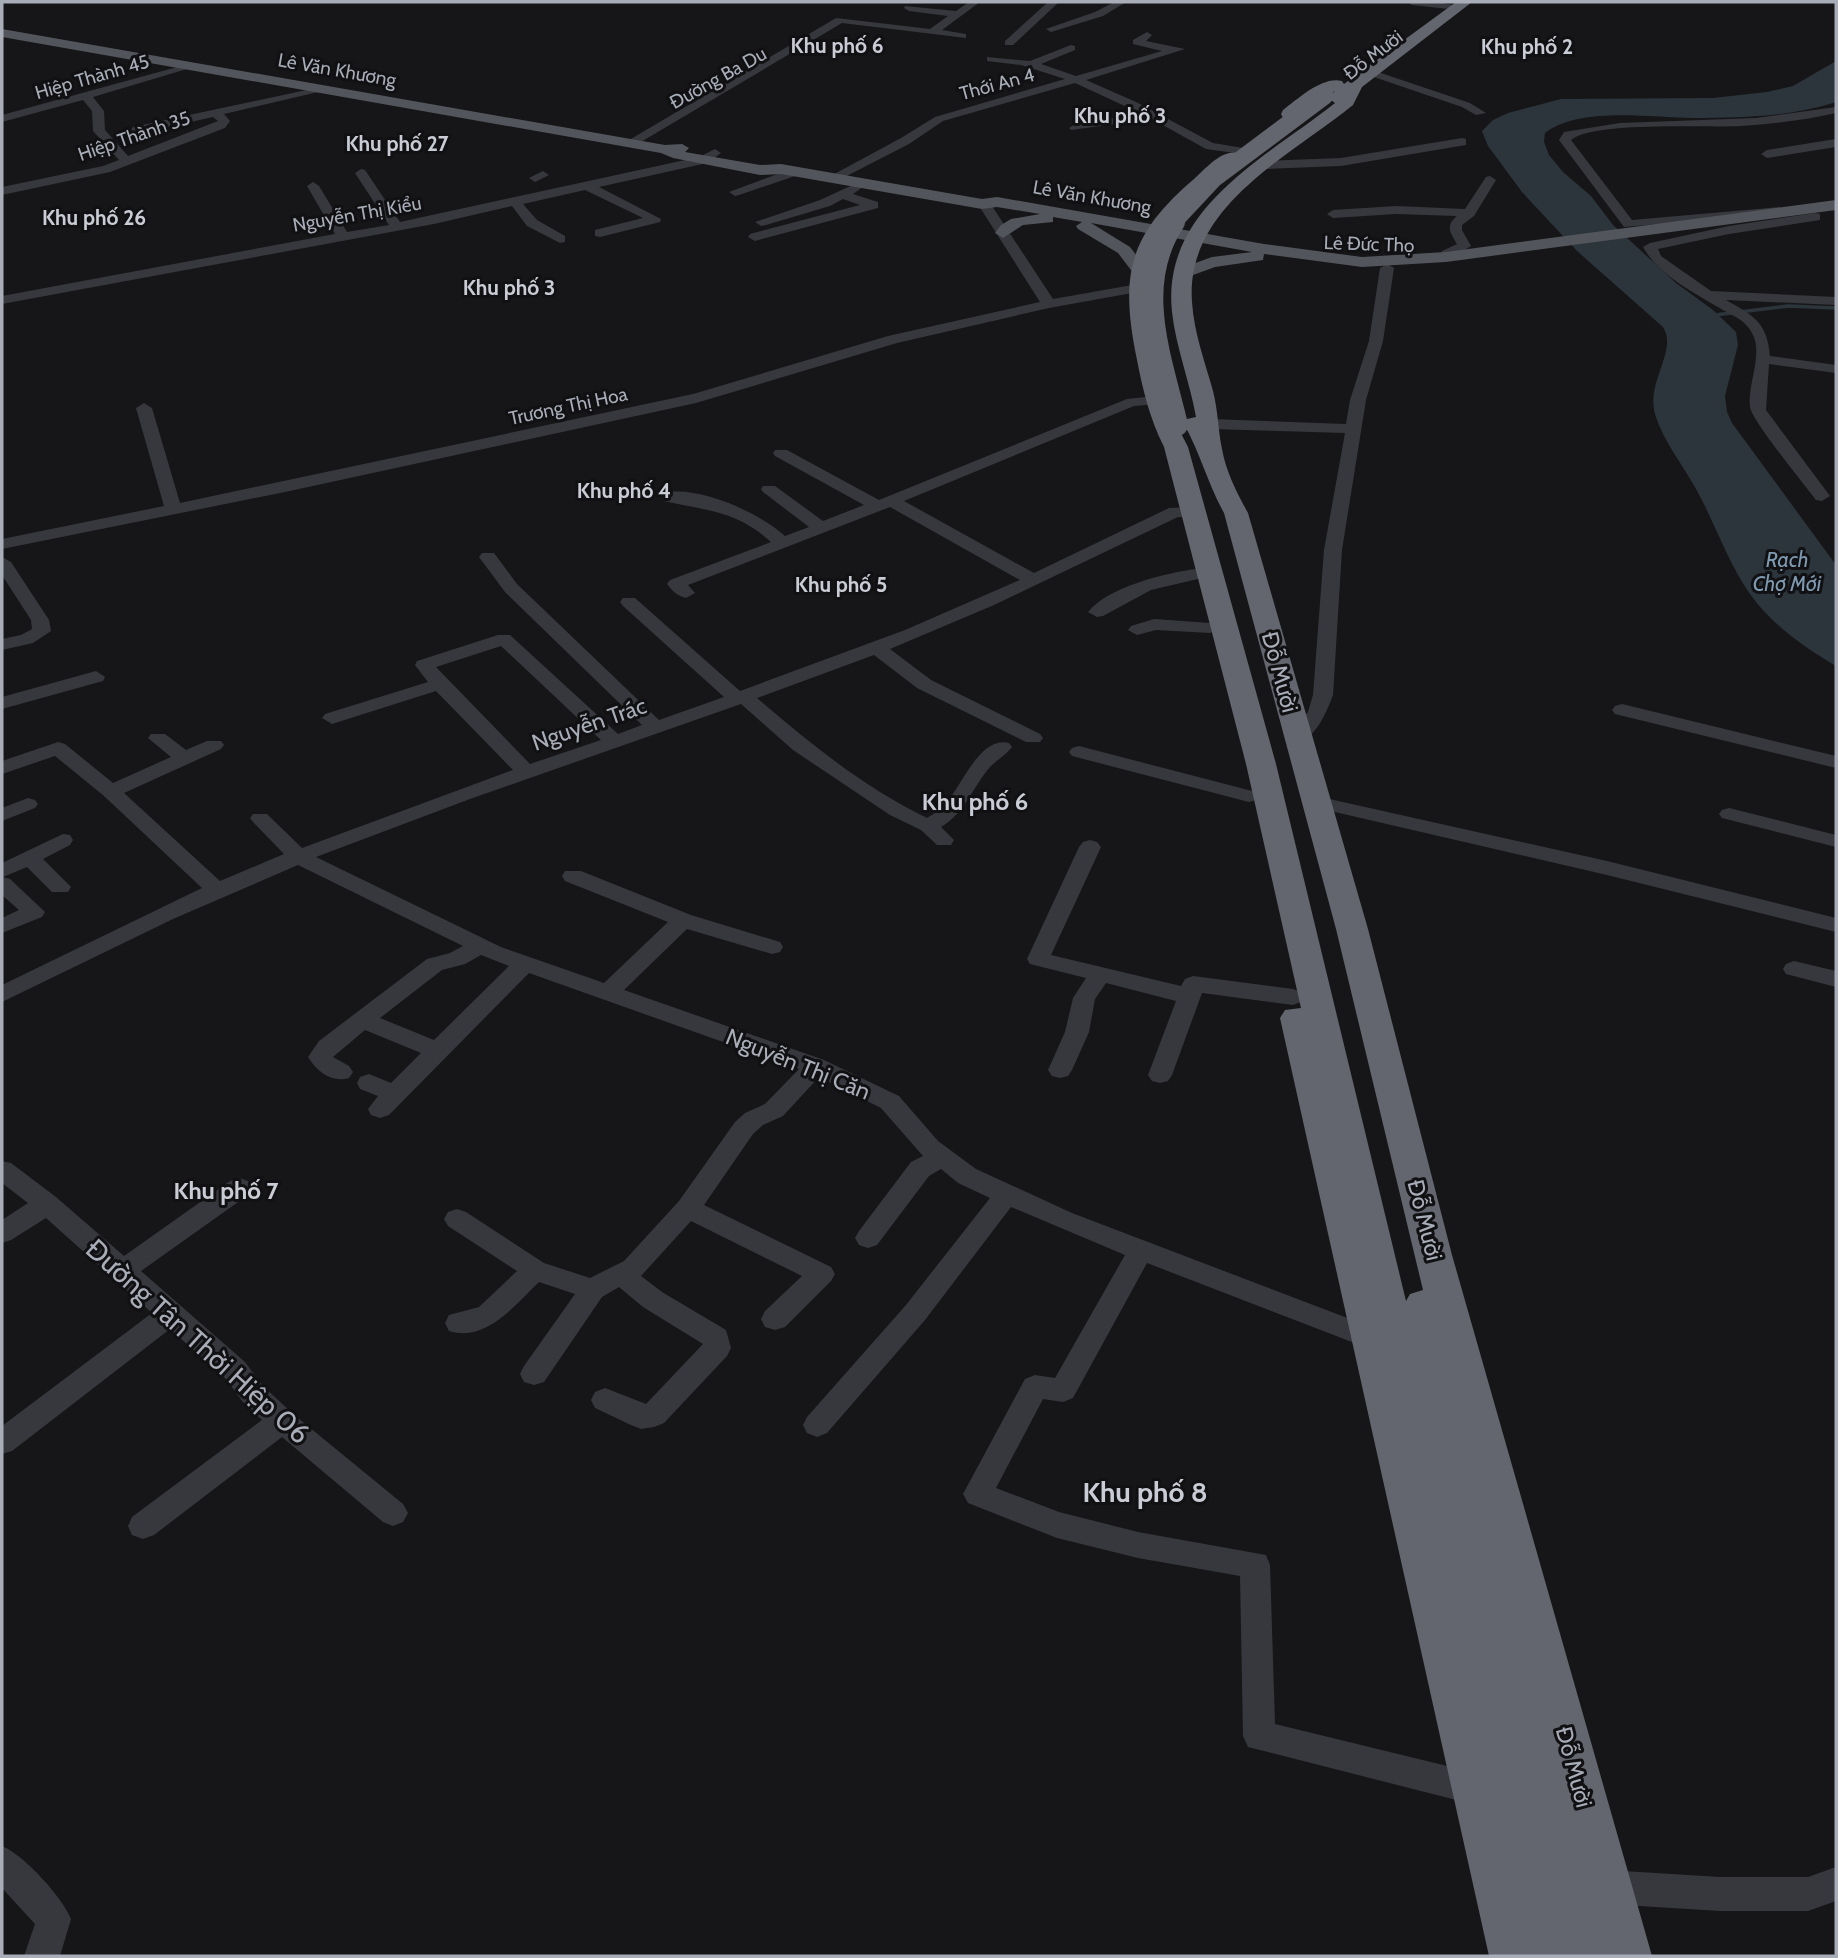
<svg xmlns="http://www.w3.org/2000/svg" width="1838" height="1958" font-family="Cabin,sans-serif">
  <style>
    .water { fill: #2c353c }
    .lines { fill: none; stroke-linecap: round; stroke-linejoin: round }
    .stream { stroke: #2c353c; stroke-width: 3.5 }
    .minor { fill: #37383d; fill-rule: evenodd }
    .major { fill: #53555c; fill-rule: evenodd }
    .highway { fill: #63666e; fill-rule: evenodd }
    .highway-bridge-far1 { stroke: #63666e; stroke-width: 17 }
    .highway-bridge { stroke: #63666e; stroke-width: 22 }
    .labels { text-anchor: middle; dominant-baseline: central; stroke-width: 6; stroke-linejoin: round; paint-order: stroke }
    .far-street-label { font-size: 19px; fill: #a8adb8; stroke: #111113 }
    .far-neighbourhood-label { font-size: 21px; font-weight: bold; fill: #c9ccd4; stroke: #111113 }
    .far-water-label { font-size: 21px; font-style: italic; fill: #7f9bb3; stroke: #111113 }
    .street-label { font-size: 23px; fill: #a8adb8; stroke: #111113 }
    .neighbourhood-label { font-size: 24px; font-weight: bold; fill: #c9ccd4; stroke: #111113 }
    .near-street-label { font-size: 28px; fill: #a8adb8; stroke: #111113 }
    .near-neighbourhood-label { font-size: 28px; font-weight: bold; fill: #c9ccd4; stroke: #111113 }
  </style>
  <rect width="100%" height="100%" fill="#161618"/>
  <path class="water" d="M 1836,61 L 1836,102 C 1791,117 1740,118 1693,118 C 1650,118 1581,106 1545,133 L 1544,142 L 1549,155 L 1563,172 L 1591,196 L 1613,225 L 1676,283 L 1713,310 L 1736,332 L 1738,345 L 1725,396 L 1727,412 L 1732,423 L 1836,565 L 1836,666 C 1804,647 1772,625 1750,594 C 1728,563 1715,523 1696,489 C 1683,465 1663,441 1655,414 C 1646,381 1678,351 1663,327 L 1577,251 L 1522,192 L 1488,146 L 1482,131 L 1493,120 L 1508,113 L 1561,99 L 1713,98 L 1767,92 L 1793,86 Z"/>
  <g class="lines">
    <path class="stream" d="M 1715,315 L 1788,306 L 1836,308"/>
    <g class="minor">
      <path d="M 969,2 L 980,2 L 942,30 L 966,34 L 966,38 L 842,23 L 634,146 L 624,143 L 836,18 L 930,29 L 948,16 L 909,11 L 904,8 L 905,6 L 956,11 Z"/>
      <path d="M 1048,2 L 1059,2 L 1013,45 L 1005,45 L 1005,41 Z"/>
      <path d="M 1114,2 L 1126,2 L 1103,16 L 1051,32 L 1046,29 L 1095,12 Z"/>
      <path d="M 1407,2 L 1438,2 L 1463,7 L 1458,10 L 1412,5 Z"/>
      <path d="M 1147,32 L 1152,35 L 1146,41 L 1185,49 L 1086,80 L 1136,102 L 1213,143 L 1243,148 L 1243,154 L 1206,149 L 1152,119 L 1071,130 L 1069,128 L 1075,124 L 1142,114 L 1075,83 L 943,121 L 909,144 L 837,181 L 833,182 L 827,178 L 901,138 L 935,117 L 1065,79 L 1021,65 L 987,61 L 987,57 L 1030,61 L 1071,45 L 1075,46 L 1075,50 L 1041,64 L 1076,76 L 1162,51 L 1133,44 L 1133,40 Z"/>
      <path d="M 188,64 L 197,66 L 93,97 L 104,111 L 105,130 L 128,156 L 218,121 L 213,117 L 137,134 L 131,130 L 133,127 L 325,86 L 331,89 L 224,114 L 230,121 L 225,128 L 110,172 L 2,195 L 2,187 L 103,166 L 119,160 L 93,131 L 92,111 L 83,100 L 2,122 L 2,115 Z"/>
      <path d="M 1372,70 L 1470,103 L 1486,113 L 1476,115 L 1462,107 L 1368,75 L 1368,71 Z"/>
      <path d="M 1836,107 L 1836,113 C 1805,120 1773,124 1741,126 C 1705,128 1595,121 1571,140 L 1632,220 L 1780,207 L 1781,210 L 1775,214 L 1624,227 L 1559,140 L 1564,132 L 1620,123 L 1756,118 Z"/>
      <path d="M 1462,138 L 1466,139 L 1466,145 L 1341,166 L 1266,169 L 1260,165 L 1266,161 L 1341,158 Z"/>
      <path d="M 1836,139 L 1836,147 L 1767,158 L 1761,154 L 1767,150 Z"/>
      <path d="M 715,149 L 721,153 L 707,163 L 599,187 L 661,219 L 660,222 L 600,237 L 595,236 L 595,230 L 643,218 L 585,190 L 523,204 L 537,220 L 565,236 L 565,242 L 560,243 L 527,226 L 512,206 L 434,224 L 2,304 L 2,296 L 335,234 L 307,186 L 313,182 L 319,186 L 347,232 L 389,225 L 355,173 L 361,169 L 365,170 L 400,222 L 699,157 Z"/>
      <path d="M 794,168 L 800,172 L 798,175 L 739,195 L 735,196 L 729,192 Z"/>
      <path d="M 543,171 L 549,175 L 535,182 L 529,178 Z"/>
      <path d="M 1490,176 L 1496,180 L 1474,216 L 1462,225 L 1462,230 L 1471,246 L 1446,261 L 1439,257 L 1442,251 L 1457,244 C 1450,232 1445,226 1457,216 L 1396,214 L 1333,218 L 1327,214 L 1333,210 L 1396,206 L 1465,209 L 1486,177 Z"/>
      <path d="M 857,183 L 863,187 L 853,194 L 878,202 L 878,208 L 755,241 L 748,237 L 750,234 L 860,205 L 843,199 L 830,206 L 766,225 L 761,226 L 755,222 L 820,200 Z"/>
      <path d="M 987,205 L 992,206 L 1053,299 L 1138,284 L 1145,288 L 1138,292 L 1049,308 L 897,343 L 696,403 L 285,492 L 2,549 L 2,539 L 164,506 L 136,408 L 144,403 L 152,408 L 180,503 L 693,394 L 888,336 L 1040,302 L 981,209 Z"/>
      <path d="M 1815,213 L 1820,214 L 1820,220 L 1729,234 L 1658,249 L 1661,256 L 1711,291 L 1836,297 L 1836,305 L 1726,300 C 1754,316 1767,322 1770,356 L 1836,365 L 1836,373 L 1769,364 L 1766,410 L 1830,496 L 1822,501 L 1816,500 C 1805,485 1752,421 1750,407 C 1747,384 1764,354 1752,333 C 1746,321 1734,316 1723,310 C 1695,293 1659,276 1643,247 L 1650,243 L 1729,226 Z"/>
      <path d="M 1387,264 L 1394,268 L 1383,341 L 1366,400 L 1342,550 L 1333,695 C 1327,711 1316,738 1298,743 L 1288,737 L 1308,712 L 1313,695 L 1324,550 L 1345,433 L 1211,429 L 1203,424 L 1211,419 L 1346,424 L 1350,400 L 1369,341 L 1380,268 Z"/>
      <path d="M 1155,396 L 1160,398 L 1163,401 L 1160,404 L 1134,406 L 904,501 L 1034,573 L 1169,508 L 1195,507 L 1203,512 L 1195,517 L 1178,517 L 994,605 L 890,649 L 931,680 L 1040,734 L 1043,738 L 1040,742 L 1026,742 L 917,688 L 874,655 L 757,698 C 809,743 865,788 927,818 C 931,815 938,812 941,809 C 960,792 978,735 1009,743 L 1012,747 C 1006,755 998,759 991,766 C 972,787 967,811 941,827 L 954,840 L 951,845 L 937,845 L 921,830 L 890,815 L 793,750 L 741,704 L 470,799 L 316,857 L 501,947 L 604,983 L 668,922 L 565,881 L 562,876 L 565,871 L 581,871 L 691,915 L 780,942 L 783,947 L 780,952 L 772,954 L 687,929 L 624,990 L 824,1060 L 899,1096 L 938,1141 L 976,1169 L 1072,1213 L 1371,1327 L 1388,1330 L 1392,1338 L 1388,1346 L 1370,1349 L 1147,1263 L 1073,1398 L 1063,1402 L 1043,1399 L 996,1488 L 1059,1512 L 1138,1532 L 1266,1555 L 1270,1565 L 1275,1724 L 1476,1773 L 1488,1778 L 1493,1789 L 1488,1800 L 1476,1805 L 1248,1747 L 1243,1736 L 1240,1576 L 1138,1558 L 1057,1538 L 968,1503 L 963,1494 L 1025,1379 L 1035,1375 L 1055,1378 L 1125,1255 L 1011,1207 L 925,1320 L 827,1433 L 817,1437 L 807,1433 L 803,1425 L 807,1417 L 906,1305 L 990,1198 L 958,1183 L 941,1169 L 929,1176 L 877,1245 L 868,1248 L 859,1245 L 855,1238 L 859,1231 L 911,1162 L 923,1156 L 881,1108 L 819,1077 L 783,1116 L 763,1125 L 753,1134 L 704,1205 L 831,1267 L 835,1274 L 831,1281 L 785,1327 L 775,1330 L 765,1327 L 761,1319 L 765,1311 L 802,1276 L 691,1221 L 641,1276 L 662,1292 L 726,1330 L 731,1348 L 727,1356 L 664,1423 L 654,1427 L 641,1429 L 631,1425 L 595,1408 L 591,1400 L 595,1392 L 605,1388 L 646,1404 L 703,1344 L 643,1307 L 619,1287 L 602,1297 L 544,1382 L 534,1385 L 524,1382 L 520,1374 L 524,1366 L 575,1294 L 539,1282 C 516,1304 486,1343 449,1331 L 445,1323 L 449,1315 L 479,1307 L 517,1271 L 448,1226 L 444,1219 L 448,1212 L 457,1209 L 466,1212 L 544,1263 L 590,1278 L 624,1261 L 679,1201 L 735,1122 L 745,1113 L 765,1104 L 799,1069 L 529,973 L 389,1115 L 380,1118 L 371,1115 L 368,1109 L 378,1096 L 360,1089 L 357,1083 L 360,1077 L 369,1074 L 391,1083 L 421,1053 L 365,1030 L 333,1057 L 349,1066 L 353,1072 L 349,1078 C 332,1083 317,1072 308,1057 L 319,1041 L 427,959 L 450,953 L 463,946 L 298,865 L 173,919 L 2,1002 L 2,985 L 202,888 L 104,796 L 55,756 L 2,774 L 2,761 L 58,742 L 65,744 L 113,783 L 171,757 L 148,738 L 151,734 L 165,734 L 186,750 L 207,741 L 221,741 L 224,745 L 221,749 L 124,793 L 220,881 L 284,854 L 253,822 L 250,818 L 253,814 L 267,814 L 302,848 L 513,770 L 436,691 L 332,724 L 322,718 L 325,714 L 428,682 L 415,665 L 417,661 L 498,635 L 510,635 L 618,734 L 642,725 L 505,592 L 479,557 L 482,553 L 494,553 L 517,584 L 659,720 L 724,697 L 623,606 L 620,602 L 623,598 L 635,598 L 740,691 L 905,630 L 1020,580 L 890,507 L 688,585 L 695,593 L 686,598 C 678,596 672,591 667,584 L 670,580 L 771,542 C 736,510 706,511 664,501 L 662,497 L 664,493 C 698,485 760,513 785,536 L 809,527 L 763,492 L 761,489 L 763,486 L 775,486 L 823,521 L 864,505 L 775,456 L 773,453 L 775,450 L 787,450 L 879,500 L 1127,399 ZM 501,646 L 601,740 L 530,764 L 436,667 ZM 481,955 L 509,966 L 434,1040 L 380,1018 L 442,970 L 465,964 Z"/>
      <path d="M 2,557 L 11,562 L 49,620 L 51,631 L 33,643 L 2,650 L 2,639 L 21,635 L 32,629 L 31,620 L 2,575 Z"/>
      <path d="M 1196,569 L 1202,570 L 1205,574 L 1202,578 L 1151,590 L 1103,616 L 1097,617 L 1088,612 C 1108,587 1165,573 1196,569 Z"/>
      <path d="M 1154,619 L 1210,623 L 1219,628 L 1210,633 L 1156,630 L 1137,635 L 1128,630 L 1131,626 Z"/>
      <path d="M 96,671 L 105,677 L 103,681 L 2,709 L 2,697 Z"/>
      <path d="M 1622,704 L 1836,756 L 1836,768 L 1615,714 L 1612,710 L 1615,706 Z"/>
      <path d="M 1079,746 L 1256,792 L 1259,796 L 1256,800 L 1249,802 L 1072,756 L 1069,752 L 1072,748 Z"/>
      <path d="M 1316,796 L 1607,861 L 1836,918 L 1836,932 L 1607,875 L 1309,806 L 1306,802 L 1309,798 Z"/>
      <path d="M 28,798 L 35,800 L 38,804 L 35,808 L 2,821 L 2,808 Z"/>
      <path d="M 1729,808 L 1836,835 L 1836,847 L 1722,818 L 1719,814 L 1722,810 Z"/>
      <path d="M 63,834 L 70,835 L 73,840 L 70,845 L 43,859 L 71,887 L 68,892 L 52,892 L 27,867 L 3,877 L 10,879 L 45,912 L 42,917 L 2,933 L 2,918 L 19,910 L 2,895 L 2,863 Z"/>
      <path d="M 1090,840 L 1097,842 L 1101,847 L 1051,955 L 1181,986 L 1185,979 L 1193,976 L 1293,989 L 1301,992 L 1304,997 L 1301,1002 L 1293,1005 L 1202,993 L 1172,1075 L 1168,1081 L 1160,1083 L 1152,1081 L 1148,1075 L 1176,1001 L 1106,983 L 1095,999 L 1089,1032 L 1072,1070 L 1068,1076 L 1060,1078 L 1052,1076 L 1048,1070 L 1065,1032 L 1073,998 L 1086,978 L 1030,964 L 1027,959 L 1079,847 L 1083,842 Z"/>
      <path d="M 1794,961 L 1836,971 L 1836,987 L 1786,974 L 1783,969 L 1786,964 Z"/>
      <path d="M 2,1161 L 11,1163 L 56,1197 L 124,1256 L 230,1181 L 239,1178 L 248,1181 L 252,1188 L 248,1195 L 141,1271 L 245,1362 L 263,1386 L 292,1413 L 403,1504 L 408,1513 L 403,1522 L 393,1526 L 383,1522 L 282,1437 L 154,1535 L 143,1539 L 132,1535 L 128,1526 L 132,1517 L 262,1420 L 243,1402 L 225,1378 L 170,1329 L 12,1451 L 2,1454 L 2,1426 L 152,1313 L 46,1218 L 11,1240 L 2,1243 L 2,1220 L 28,1203 L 2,1183 Z"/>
      <path d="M 2,1846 C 24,1855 62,1897 71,1919 L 60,1956 L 24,1956 L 35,1924 L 2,1888 Z"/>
      <path d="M 1836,1867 L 1836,1901 L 1808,1911 L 1720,1911 L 1607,1904 L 1595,1899 L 1590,1887 L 1595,1875 L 1607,1870 L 1720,1877 L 1808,1877 Z"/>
    </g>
    <path class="major" d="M 2,29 L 665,145 L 682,144 L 689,148 L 685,152 L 760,165 L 781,164 L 982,199 L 997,197 L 1264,244 L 1362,257 L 1446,252 L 1836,200 L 1836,210 L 1446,262 L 1362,267 L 1264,254 L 1263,260 L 1215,267 L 1182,279 L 1174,274 L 1176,270 L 1212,257 L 1252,252 L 1091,223 L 1130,247 L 1148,270 L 1140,275 L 1134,274 L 1118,253 L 1078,229 L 1076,226 L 1082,222 L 1053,217 L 1053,222 L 1023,225 L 1003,238 L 995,233 L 1001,225 L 1011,219 L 1040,214 L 997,207 L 982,209 L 781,174 L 760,175 L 673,158 L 661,153 L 2,37 Z"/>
    <path class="highway" d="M 1456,2 L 1472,2 L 1362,87 L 1353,105 C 1289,157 1185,206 1192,302 C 1194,333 1205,362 1213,391 C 1218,410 1218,430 1222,449 C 1226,472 1237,493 1248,513 L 1368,929 L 1452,1255 L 1652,1956 L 1489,1956 L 1280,1018 L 1285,1010 L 1301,1008 L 1246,764 L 1164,447 C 1150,419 1143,391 1137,360 C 1120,277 1127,236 1194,179 C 1205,169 1222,149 1238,153 L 1241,157 L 1238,161 C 1160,224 1135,253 1158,356 C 1165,388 1172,418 1188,447 L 1276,764 L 1406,1301 L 1410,1294 L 1423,1290 L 1336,929 L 1224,513 C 1208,484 1200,453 1184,424 L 1187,419 L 1196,417 C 1190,382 1176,348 1172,312 C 1161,208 1266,158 1335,103 L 1328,98 L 1335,91 L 1295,118 L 1283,118 L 1281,114 L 1283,110 C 1298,99 1322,76 1342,81 L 1344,84 Z"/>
    <path class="highway-bridge-far1" d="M 1172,224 L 1214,179 L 1325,96"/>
    <path class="highway-bridge" d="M 1174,222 C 1132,286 1161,357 1177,425"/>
  </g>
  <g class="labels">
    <g class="far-street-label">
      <text transform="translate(1373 55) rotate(-37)">Đỗ Mười</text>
      <text transform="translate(337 70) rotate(10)">Lê Văn Khương</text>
      <text transform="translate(92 77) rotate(-16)">Hiệp Thành 45</text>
      <text transform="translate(718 78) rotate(-29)">Đường Ba Du</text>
      <text transform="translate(997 84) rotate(-15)">Thới An 4</text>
      <text transform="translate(134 136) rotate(-19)">Hiệp Thành 35</text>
      <text transform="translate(1092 197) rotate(10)">Lê Văn Khương</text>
      <text transform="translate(357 214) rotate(-10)">Nguyễn Thị Kiểu</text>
      <text transform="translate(1369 244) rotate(2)">Lê Đức Thọ</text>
      <text transform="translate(568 406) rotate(-12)">Trương Thị Hoa</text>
    </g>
    <g class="far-neighbourhood-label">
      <text x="837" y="45">Khu phố 6</text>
      <text x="1527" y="46">Khu phố 2</text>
      <text x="1120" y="115">Khu phố 3</text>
      <text x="397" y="143">Khu phố 27</text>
      <text x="94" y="217">Khu phố 26</text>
      <text x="509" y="287">Khu phố 3</text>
      <text x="624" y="490">Khu phố 4</text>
      <text x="841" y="584">Khu phố 5</text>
    </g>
    <g class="far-water-label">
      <text x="1787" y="559">Rạch<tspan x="1787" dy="24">Chợ Mới</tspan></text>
    </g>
    <g class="street-label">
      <text transform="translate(1280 672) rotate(75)">Đỗ Mười</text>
      <text transform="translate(589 724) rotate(-19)">Nguyễn Trác</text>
      <text transform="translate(798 1064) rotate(22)">Nguyễn Thị Căn</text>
      <text transform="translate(1425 1220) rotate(76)">Đỗ Mười</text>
      <text transform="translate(1574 1767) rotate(75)">Đỗ Mười</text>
    </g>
    <g class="neighbourhood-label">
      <text x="975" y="801">Khu phố 6</text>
      <text x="226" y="1190">Khu phố 7</text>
    </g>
    <g class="near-street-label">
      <text transform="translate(198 1341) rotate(42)">Đường Tân Thời Hiệp 06</text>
    </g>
    <g class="near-neighbourhood-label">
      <text x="1145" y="1492">Khu phố 8</text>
    </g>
  </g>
  <rect width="1838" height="1958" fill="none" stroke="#a8adb8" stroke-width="7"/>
</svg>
